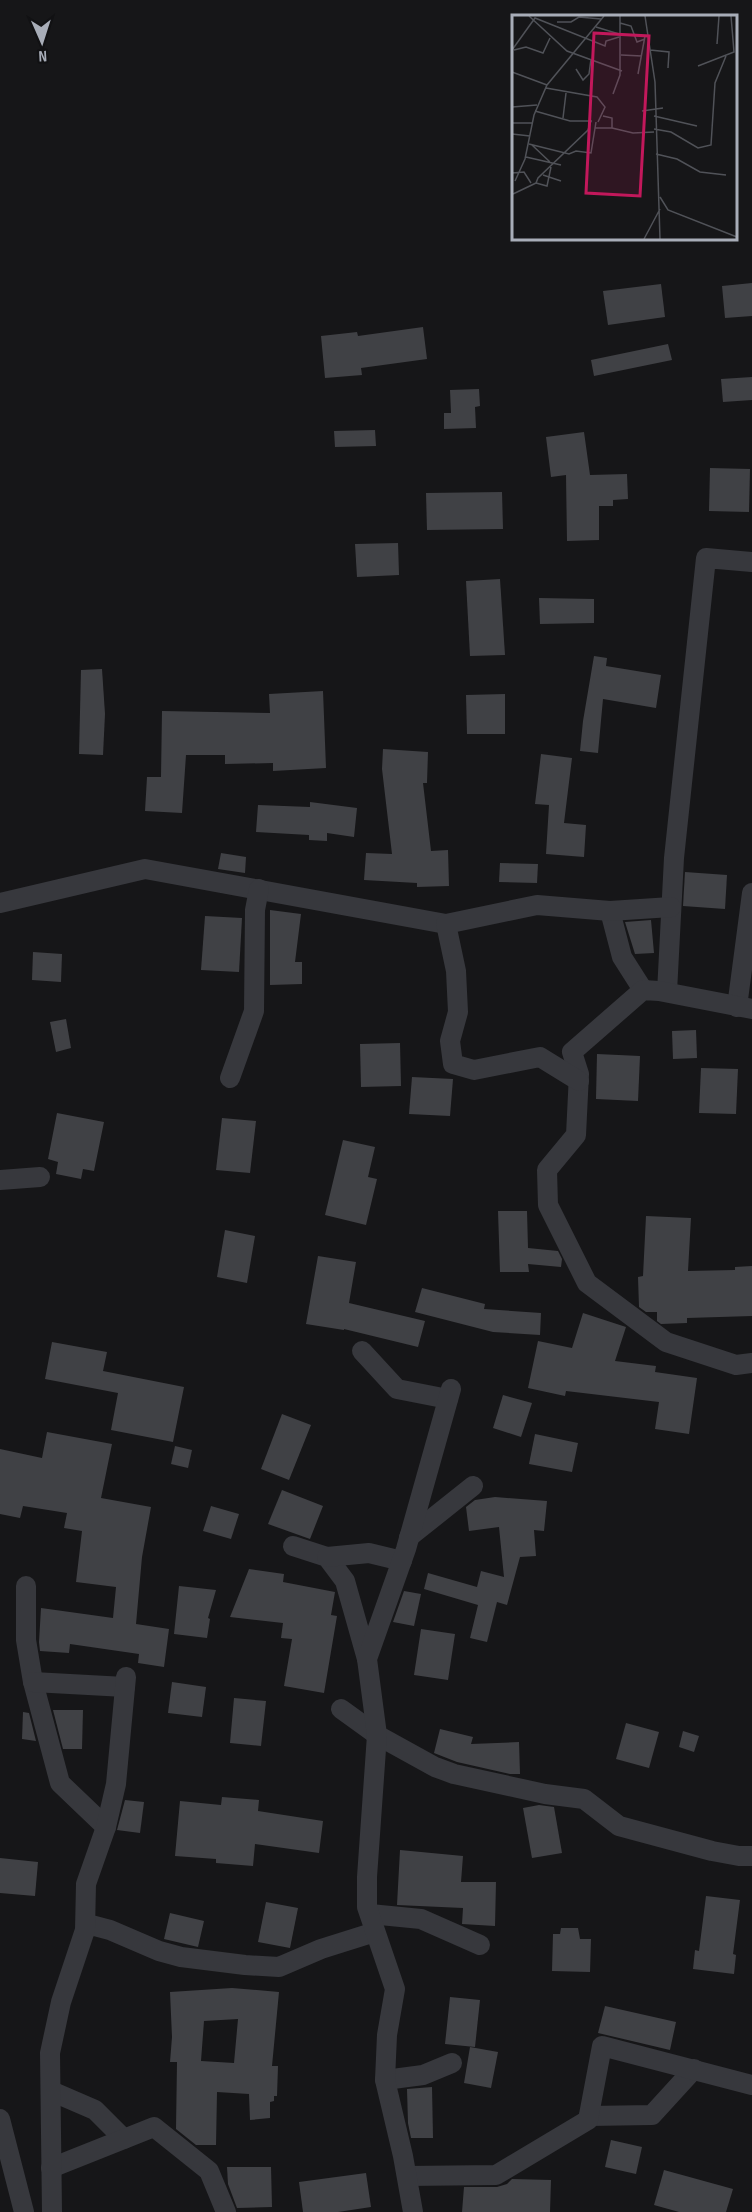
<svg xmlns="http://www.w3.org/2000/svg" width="752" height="2212" font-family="'Sofia Sans Condensed',sans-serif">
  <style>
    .building { fill: #404145; fill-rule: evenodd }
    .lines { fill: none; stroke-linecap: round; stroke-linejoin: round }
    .street { stroke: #37383d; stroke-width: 20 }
    .inset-road { fill: none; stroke: #505258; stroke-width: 1.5 }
    .view { fill: #c2185b; fill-opacity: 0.15; stroke: #c2185b; stroke-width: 3 }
    .inset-edge { fill: none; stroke: #a8adb8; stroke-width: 3 }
  </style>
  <rect width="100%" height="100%" fill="#161618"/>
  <g class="building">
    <path d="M 752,283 L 752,316 L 725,318 L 722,286 Z"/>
    <path d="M 661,284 L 665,317 L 608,325 L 603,291 Z"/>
    <path d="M 423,327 L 427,359 L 361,368 L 362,375 L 325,378 L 321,336 L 357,332 L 358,336 Z"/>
    <path d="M 668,344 L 672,360 L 594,376 L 591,360 Z"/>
    <path d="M 752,377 L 752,400 L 723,402 L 721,379 Z"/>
    <path d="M 479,389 L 480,406 L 475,407 L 476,428 L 444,429 L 444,413 L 451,413 L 450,390 Z"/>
    <path d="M 375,430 L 376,446 L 335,447 L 334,431 Z"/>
    <path d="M 584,432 L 590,475 L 627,474 L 628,499 L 613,500 L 613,506 L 599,506 L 599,540 L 567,541 L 566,475 L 551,477 L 546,437 Z"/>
    <path d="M 710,468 L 750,469 L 749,512 L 709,511 Z"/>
    <path d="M 502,492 L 503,529 L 427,530 L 426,493 Z"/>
    <path d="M 398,543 L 399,575 L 357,577 L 355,544 Z"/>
    <path d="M 500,579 L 505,655 L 470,656 L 466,581 Z"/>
    <path d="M 539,598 L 594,599 L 594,623 L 540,624 Z"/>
    <path d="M 594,656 L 607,658 L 606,666 L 661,675 L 656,708 L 603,699 L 598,753 L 580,751 L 583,721 Z"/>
    <path d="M 102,669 L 105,714 L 103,755 L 79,754 L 81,670 Z"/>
    <path d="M 323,691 L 326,768 L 273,771 L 273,763 L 225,764 L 225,755 L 186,755 L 182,813 L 145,811 L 147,777 L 161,777 L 162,711 L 270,713 L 269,694 Z"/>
    <path d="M 505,694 L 505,734 L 467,734 L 466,695 Z"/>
    <path d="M 383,749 L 428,752 L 427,783 L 423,783 L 431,851 L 448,850 L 449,886 L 417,887 L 417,883 L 364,880 L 366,853 L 392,854 L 382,769 Z"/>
    <path d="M 541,754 L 572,758 L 564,823 L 586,825 L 584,857 L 546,854 L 549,805 L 535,804 Z"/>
    <path d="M 310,802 L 357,808 L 354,837 L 327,833 L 327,841 L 309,840 L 309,835 L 256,832 L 258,805 L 310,807 Z"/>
    <path d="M 221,853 L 246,857 L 245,873 L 218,869 Z"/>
    <path d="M 500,863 L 538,864 L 537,883 L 499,882 Z"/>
    <path d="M 685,872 L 727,875 L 725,909 L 683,906 Z"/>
    <path d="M 270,910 L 301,914 L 295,962 L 302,962 L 302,984 L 270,985 Z"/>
    <path d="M 205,916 L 242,918 L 239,972 L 201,970 Z"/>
    <path d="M 651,920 L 654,953 L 635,954 L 625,922 Z"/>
    <path d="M 33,952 L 62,954 L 61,982 L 32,980 Z"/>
    <path d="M 66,1019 L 71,1048 L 56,1052 L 50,1022 Z"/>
    <path d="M 696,1030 L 697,1058 L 673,1059 L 672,1031 Z"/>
    <path d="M 400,1043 L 401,1086 L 361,1087 L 360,1044 Z"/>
    <path d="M 597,1054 L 640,1056 L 638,1101 L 596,1099 Z"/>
    <path d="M 701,1068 L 738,1069 L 736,1114 L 699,1113 Z"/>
    <path d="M 412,1077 L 453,1079 L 450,1116 L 409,1114 Z"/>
    <path d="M 57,1113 L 104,1122 L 94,1171 L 83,1169 L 81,1179 L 56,1174 L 58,1162 L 48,1159 Z"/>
    <path d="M 222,1118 L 256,1121 L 250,1173 L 216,1170 Z"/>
    <path d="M 343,1140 L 375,1147 L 368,1177 L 377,1179 L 366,1225 L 325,1215 Z"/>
    <path d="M 498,1211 L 527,1211 L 528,1248 L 558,1251 L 562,1259 L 561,1267 L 528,1264 L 529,1272 L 500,1272 Z"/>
    <path d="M 646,1216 L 691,1218 L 688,1271 L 735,1270 L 735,1267 L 752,1266 L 752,1316 L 687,1318 L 687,1323 L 661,1324 L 657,1321 L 657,1312 L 646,1312 L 639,1307 L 638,1277 L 643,1276 Z"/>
    <path d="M 225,1230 L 255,1236 L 247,1283 L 217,1277 Z"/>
    <path d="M 318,1256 L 356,1262 L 349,1303 L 425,1321 L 418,1347 L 344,1329 L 344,1330 L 306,1324 Z"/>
    <path d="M 422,1288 L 485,1304 L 484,1309 L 541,1313 L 540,1335 L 493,1332 L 415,1312 Z"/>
    <path d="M 583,1313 L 626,1327 L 615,1361 L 656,1366 L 655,1372 L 697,1378 L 689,1434 L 655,1429 L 659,1402 L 566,1391 L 565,1396 L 528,1388 L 538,1341 L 572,1348 Z"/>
    <path d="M 52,1342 L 107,1352 L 103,1371 L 184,1387 L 173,1442 L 111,1430 L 118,1393 L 45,1379 Z"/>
    <path d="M 503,1395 L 532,1403 L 521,1437 L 493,1428 Z"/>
    <path d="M 282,1414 L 311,1425 L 289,1480 L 261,1469 Z"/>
    <path d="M 47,1432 L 112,1444 L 101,1498 L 151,1507 L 142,1557 L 136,1624 L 169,1629 L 164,1667 L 138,1663 L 139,1654 L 70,1644 L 69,1653 L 40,1651 L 39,1642 L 41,1608 L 113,1618 L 116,1587 L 76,1582 L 82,1531 L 64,1528 L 67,1513 L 23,1506 L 20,1518 L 0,1514 L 0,1449 L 42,1458 Z"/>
    <path d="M 535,1434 L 578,1443 L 572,1472 L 529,1464 Z"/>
    <path d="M 175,1446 L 192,1450 L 188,1468 L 171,1464 Z"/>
    <path d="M 282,1490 L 323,1506 L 310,1539 L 268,1524 Z"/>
    <path d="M 495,1497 L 547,1501 L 544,1531 L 534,1530 L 536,1556 L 520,1557 L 507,1605 L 497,1602 L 487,1642 L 470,1638 L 478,1605 L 424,1589 L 428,1573 L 477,1587 L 481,1571 L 504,1577 L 499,1527 L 469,1531 L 466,1507 L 475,1500 Z"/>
    <path d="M 211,1506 L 239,1514 L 231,1539 L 203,1531 Z"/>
    <path d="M 249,1569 L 284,1574 L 283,1582 L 335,1592 L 331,1615 L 337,1616 L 324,1693 L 284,1686 L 292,1639 L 281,1638 L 283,1623 L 230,1617 Z"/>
    <path d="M 179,1586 L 216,1590 L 208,1618 L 210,1619 L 207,1638 L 174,1634 Z"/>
    <path d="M 404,1591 L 421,1594 L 414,1626 L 393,1622 Z"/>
    <path d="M 421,1629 L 455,1634 L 448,1680 L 414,1675 Z"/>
    <path d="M 172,1682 L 206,1687 L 202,1717 L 168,1713 Z"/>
    <path d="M 234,1698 L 266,1701 L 261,1746 L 230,1743 Z"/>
    <path d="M 53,1710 L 83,1710 L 82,1749 L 63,1749 Z"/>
    <path d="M 23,1712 L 29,1713 L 36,1741 L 22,1739 Z"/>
    <path d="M 626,1723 L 659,1732 L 649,1768 L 616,1759 Z"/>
    <path d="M 440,1729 L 473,1737 L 471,1744 L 519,1742 L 520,1774 L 510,1774 L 457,1762 L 434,1753 Z"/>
    <path d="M 683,1731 L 699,1736 L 694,1752 L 679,1747 Z"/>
    <path d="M 222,1797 L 259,1800 L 258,1811 L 323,1821 L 319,1853 L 255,1844 L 253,1866 L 216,1863 L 216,1859 L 175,1856 L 180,1801 L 221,1805 Z"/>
    <path d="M 125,1800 L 144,1802 L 140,1833 L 117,1830 Z"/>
    <path d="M 539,1805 L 554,1807 L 562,1853 L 532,1858 L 523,1808 Z"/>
    <path d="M 400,1850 L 463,1856 L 461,1882 L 496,1882 L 495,1926 L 462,1924 L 463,1908 L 397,1905 Z"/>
    <path d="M 0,1858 L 38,1862 L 35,1896 L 0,1893 Z"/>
    <path d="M 706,1896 L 740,1900 L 733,1954 L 736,1955 L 734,1974 L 693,1969 L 695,1950 L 699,1951 Z"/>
    <path d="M 266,1902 L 298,1908 L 290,1948 L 258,1942 Z"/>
    <path d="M 170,1913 L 204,1921 L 198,1947 L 164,1939 Z"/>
    <path d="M 561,1928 L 578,1928 L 580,1939 L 591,1939 L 590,1972 L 552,1971 L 553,1934 L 560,1934 Z"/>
    <path d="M 232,1988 L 279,1992 L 272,2066 L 278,2066 L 277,2096 L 274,2096 L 274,2101 L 270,2102 L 270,2118 L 250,2120 L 249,2094 L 217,2092 L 216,2145 L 196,2145 L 176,2129 L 177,2062 L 170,2062 L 172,2037 L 170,1992 ZM 238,2019 L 234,2063 L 201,2061 L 204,2021 Z"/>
    <path d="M 450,1997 L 480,2000 L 475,2047 L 445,2044 Z"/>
    <path d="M 605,2006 L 676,2022 L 670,2050 L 598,2033 Z"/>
    <path d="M 470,2047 L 498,2052 L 491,2088 L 464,2083 Z"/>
    <path d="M 432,2087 L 433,2138 L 411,2138 L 408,2123 L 407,2089 Z"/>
    <path d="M 611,2140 L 642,2147 L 636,2174 L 605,2167 Z"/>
    <path d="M 227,2167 L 271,2167 L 272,2207 L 237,2208 L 228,2184 Z"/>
    <path d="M 664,2170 L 733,2189 L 726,2212 L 679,2212 L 654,2205 Z"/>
    <path d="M 366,2173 L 371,2207 L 338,2212 L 303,2212 L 299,2182 Z"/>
    <path d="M 512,2179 L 551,2180 L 550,2212 L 462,2212 L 464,2187 L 497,2187 L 507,2184 Z"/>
  </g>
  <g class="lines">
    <g class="street">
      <path d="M 0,903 L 145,869 L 446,924"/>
      <path d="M 610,911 L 622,957 L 643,990"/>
      <path d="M 667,992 L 674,858 L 706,558 L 752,562"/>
      <path d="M 737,1007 L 752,893"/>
      <path d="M 752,1009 L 659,991 L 643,990 L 572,1052 L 579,1074 L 576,1135 L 547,1170 L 548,1205 L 587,1283 L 666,1342 L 736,1365 L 752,1363"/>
      <path d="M 230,1078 L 254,1011 L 255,910 L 259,889"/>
      <path d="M 579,1081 L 540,1057 L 474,1070 L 453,1064 L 450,1041 L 458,1012 L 456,971 L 446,924 L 537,905 L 610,911 L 671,907"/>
      <path d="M 0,1180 L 40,1177"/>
      <path d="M 362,1351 L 397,1389 L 448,1399"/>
      <path d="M 409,1537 L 473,1486"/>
      <path d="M 293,1546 L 327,1557 L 345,1581 L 367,1659"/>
      <path d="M 327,1557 L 369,1553 L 402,1561"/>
      <path d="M 26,1586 L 26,1640 L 33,1682 L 60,1783 L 106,1827"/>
      <path d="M 33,1682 L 125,1687"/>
      <path d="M 341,1709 L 377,1735 L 435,1767 L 454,1774 L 545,1794 L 584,1799 L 619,1826 L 712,1851 L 739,1856 L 752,1856"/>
      <path d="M 370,1914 L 421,1919 L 480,1945"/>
      <path d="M 85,1930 L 91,1925 L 110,1930 L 159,1951 L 181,1957 L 245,1965 L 279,1967 L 321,1949 L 375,1932"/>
      <path d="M 385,2080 L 423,2075 L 452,2063"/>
      <path d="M 51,2091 L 95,2110 L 124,2139"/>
      <path d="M 589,2116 L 652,2115 L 694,2069"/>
      <path d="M 0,2119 L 24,2212"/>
      <path d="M 51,2168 L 154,2127 L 209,2171 L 226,2212"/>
      <path d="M 407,2176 L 496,2175 L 588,2120 L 602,2046 L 752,2085"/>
      <path d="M 52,2212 L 50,2053 L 61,2002 L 85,1930 L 86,1884 L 106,1827 L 116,1784 L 126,1677"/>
      <path d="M 413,2212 L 403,2156 L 385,2080 L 387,2035 L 395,1989 L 367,1907 L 367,1877 L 377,1735 L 367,1659 L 406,1549 L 451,1389"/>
    </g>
  </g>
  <g transform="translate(512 15)">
    <rect width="225" height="225" fill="#161618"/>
    <path class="inset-road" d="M 17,1 L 55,36 L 110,56M 133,1 L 143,67 L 148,224M 45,7 L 59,7 L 67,2 L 89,4M 108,8 L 119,11 L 125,27 L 133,24M 84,12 L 107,19M 205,29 L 207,1M 0,35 L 23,3 L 93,31 L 94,26 L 107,22M 2,35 L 14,32 L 31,38 L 38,23M 138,35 L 157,37 L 156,53M 109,40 L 130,41M 186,51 L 222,37 L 219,1M 64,54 L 71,65 L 77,59 L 79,44M 0,57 L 35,70M 126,59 L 133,21M 34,73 L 85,82 L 93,92 L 86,107M 101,79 L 108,60 L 108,1M 0,92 L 25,90M 23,96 L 58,106 L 80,106M 130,96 L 151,93M 142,101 L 185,111M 51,103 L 54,78M 0,108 L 20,108M 83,113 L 100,113 L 100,103 L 91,101M 100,113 L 121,118 L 142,117M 142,114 L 159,117 L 186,133 L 199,130 L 203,68 L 214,41M 0,119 L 18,121M 17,129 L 57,139 L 64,136 L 79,138 L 84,107M 20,130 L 38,147M 144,139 L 165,144 L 188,157 L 214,160M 14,142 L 49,150M 39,152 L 35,171 L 24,168 L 26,163 L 76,115 L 79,106M 0,158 L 12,157 L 19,168M 31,160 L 49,166M 3,166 L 13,144 L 22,100 L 35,70 L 92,1M 1,179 L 24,168M 148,182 L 156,195 L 225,222M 132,224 L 148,194"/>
    <path class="view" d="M 82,18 L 137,21 L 128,181 L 74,178 Z"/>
    <rect width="225" height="225" class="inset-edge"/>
  </g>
  <g transform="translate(42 42) rotate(177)" stroke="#111113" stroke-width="4.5" paint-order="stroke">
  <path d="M0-4.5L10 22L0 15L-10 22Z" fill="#a8adb8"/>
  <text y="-9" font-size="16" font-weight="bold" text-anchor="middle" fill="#a8adb8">N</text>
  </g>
</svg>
